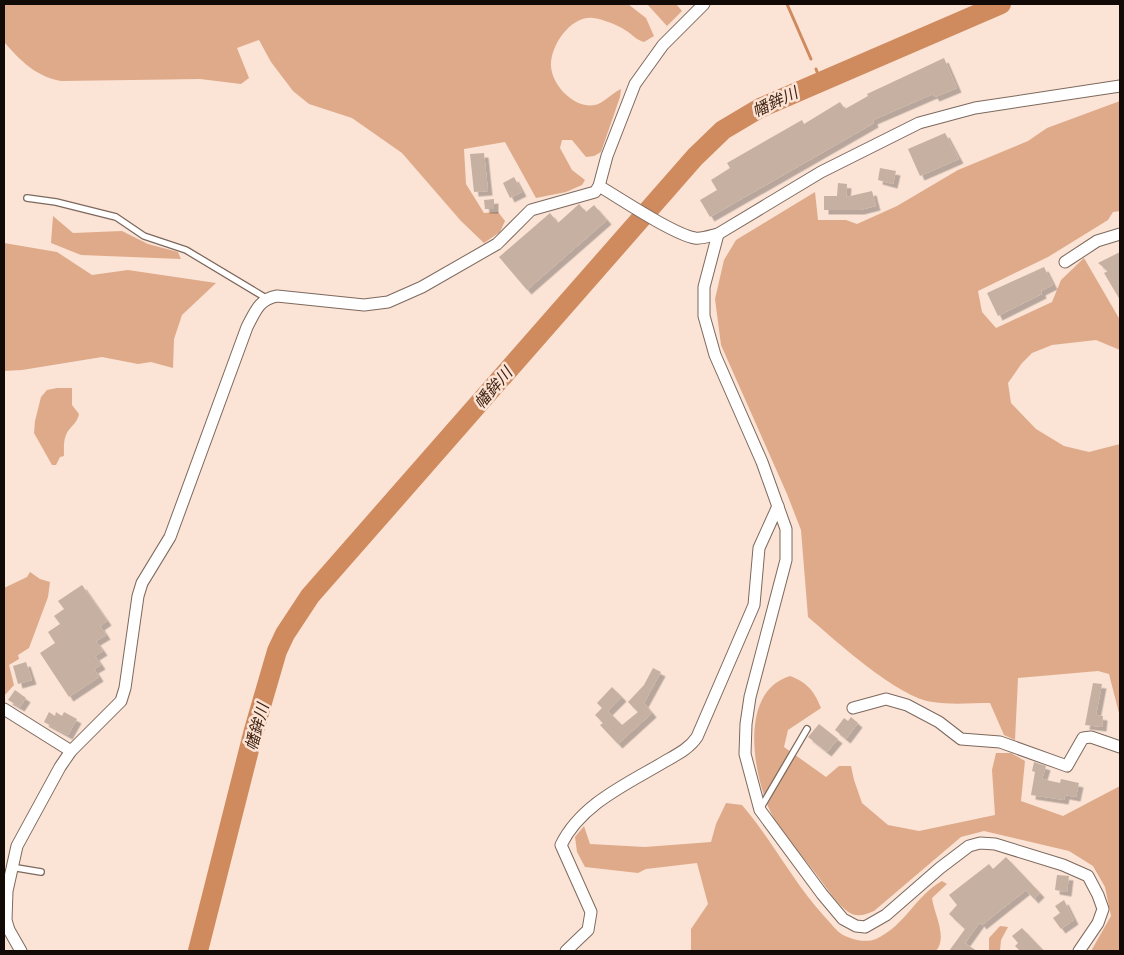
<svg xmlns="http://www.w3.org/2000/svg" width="1124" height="955" font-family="'DM Sans','Noto Sans JP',sans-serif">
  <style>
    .green { fill: #dfaa89 }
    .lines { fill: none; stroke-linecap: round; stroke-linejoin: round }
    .stream { stroke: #cf8a5e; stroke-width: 3 }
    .river { stroke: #cf8a5e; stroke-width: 20 }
    .building { fill: #c6b0a2; filter: url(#shadow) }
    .lane-casing { stroke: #7d695d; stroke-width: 8 }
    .street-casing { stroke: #7d695d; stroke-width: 13 }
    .lane { stroke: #fff; stroke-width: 5.5 }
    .street { stroke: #fff; stroke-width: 11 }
    .labels { text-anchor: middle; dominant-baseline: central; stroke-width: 5; stroke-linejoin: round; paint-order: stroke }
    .water-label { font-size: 16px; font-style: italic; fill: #412411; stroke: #fbe3d5 }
  </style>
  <defs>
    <filter id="shadow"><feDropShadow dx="4.5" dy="4.5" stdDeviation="0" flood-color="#0004"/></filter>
  </defs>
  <rect width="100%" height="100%" fill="#fbe3d5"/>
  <g class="green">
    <path d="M 4,4 L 628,4 L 646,18 L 654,36 L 644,42 C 636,40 632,34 625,30 C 618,25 602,19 593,18 C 571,15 550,46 551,66 C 552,86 575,109 595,105 C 604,103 612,93 621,89 L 620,97 L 601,152 L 594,156 L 586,157 L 572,140 L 562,140 L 560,148 L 572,170 L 585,180 L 582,185 L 566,192 L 536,198 L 505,142 L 464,149 L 466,184 L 484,213 L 498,212 L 505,221 L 500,232 L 484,243 L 461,221 L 402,153 L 352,118 L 309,104 L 293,91 L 271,62 L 259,40 L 237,48 L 249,78 L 241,84 L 200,79 L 61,81 C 35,76 21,61 4,42 Z"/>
    <path d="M 647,4 L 676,4 L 682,11 L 667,26 Z"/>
    <path d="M 1120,101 L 1120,211 L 1113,212 L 1108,220 L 1048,257 L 978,291 L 982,312 L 996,328 L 1052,302 L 1061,280 L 1084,258 L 1120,320 L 1120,350 L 1096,340 L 1052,345 L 1032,353 L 1022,363 L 1008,383 L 1011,403 L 1036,429 L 1064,446 L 1089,452 L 1120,444 L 1120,717 L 1109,674 L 1098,671 L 1018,678 L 1015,740 L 1004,735 L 990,703 C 971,703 951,705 933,702 C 898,698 835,640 808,617 L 801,530 L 787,494 L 721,345 L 715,299 L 724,260 L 736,240 L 815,192 L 818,220 L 846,220 L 857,224 L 897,206 L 958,170 L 1028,141 L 1047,128 Z"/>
    <path d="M 53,216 L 73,233 L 122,231 L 148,244 L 178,252 L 181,259 L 81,255 L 51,243 Z"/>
    <path d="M 4,243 L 57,252 L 92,275 L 128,270 L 216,283 L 182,315 L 174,339 L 173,368 L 151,362 L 138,364 L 102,357 L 22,370 L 4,371 Z"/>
    <path d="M 57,388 L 72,388 L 72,405 L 79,414 C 77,423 73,424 68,431 C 63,439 64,447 64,456 L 60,457 L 56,465 L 52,465 L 34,433 L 35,421 L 41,397 L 47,390 Z"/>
    <path d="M 30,572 L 40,579 L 50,582 L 48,597 L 29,648 L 18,655 L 19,659 L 9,665 L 14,685 L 4,696 L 4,588 L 27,577 Z"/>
    <path d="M 790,676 C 808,683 814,691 821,708 L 788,730 L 784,747 L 826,777 L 839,766 L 851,766 L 854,780 L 862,803 L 888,825 L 919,831 L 995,815 L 992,770 L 996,753 L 1011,753 L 1025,761 L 1021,801 L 1063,816 L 1120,786 L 1120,951 L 1091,951 L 1111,916 L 1105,887 L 1093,866 L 1069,851 L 984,831 L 961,837 L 874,911 C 867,914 859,917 852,914 C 840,909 824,884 816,874 C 803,856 780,833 771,813 C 753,775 738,692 790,676 Z"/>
    <path d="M 726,803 L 742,805 C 772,840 793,882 824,916 C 830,922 836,931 843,935 C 853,940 866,943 876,939 C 906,925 915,896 942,881 L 947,884 L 932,898 C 934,914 948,937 936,951 L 691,951 L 691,929 L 708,904 L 697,863 L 646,869 L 638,873 L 585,867 L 577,852 L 575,837 L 584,826 L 590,844 L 645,847 L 711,842 L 716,824 Z"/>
    <path d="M 1000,926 L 1008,927 L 1001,940 L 1000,951 L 989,951 L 989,938 Z"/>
  </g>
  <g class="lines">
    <g class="stream">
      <path d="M 787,4 L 811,59"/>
      <path d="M 816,69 L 821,82"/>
    </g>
    <path class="river" d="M 198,951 L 254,730 L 277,651 L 285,634 L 310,596 L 695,157 L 723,130 L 760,108 L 1001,4"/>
  </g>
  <g class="building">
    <path d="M 944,58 L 957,88 L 935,97 L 933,94 L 873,120 L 874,123 L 710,217 L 700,200 L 717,190 L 711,180 L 730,168 L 727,163 L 802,120 L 804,124 L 840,102 L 845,109 L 868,96 L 867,94 Z"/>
    <path d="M 945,133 L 959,159 L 920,176 L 908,149 Z"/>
    <path d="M 484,153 L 488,191 L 474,192 L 470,154 Z"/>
    <path d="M 880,168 L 896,171 L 893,184 L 878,180 Z"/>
    <path d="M 514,177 L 522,192 L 510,198 L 503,183 Z"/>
    <path d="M 838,183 L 847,184 L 846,197 L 872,191 L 876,206 L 860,210 L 824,210 L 824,196 L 837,196 Z"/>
    <path d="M 494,199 L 494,209 L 485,209 L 484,200 Z"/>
    <path d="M 579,204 L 586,212 L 594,205 L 607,220 L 527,290 L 499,257 L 550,213 L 558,223 Z"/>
    <path d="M 1120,252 L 1120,300 L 1104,273 L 1108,271 L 1098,263 Z"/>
    <path d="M 1044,267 L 1053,285 L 1041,291 L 1042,294 L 998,316 L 987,293 Z"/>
    <path d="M 82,585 L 107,621 L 100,626 L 106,635 L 96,641 L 103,651 L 95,656 L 101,665 L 94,669 L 99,677 L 69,697 L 40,653 L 55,643 L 48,632 L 60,624 L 54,616 L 64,609 L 58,601 Z"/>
    <path d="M 26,662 L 32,680 L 18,684 L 13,666 Z"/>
    <path d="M 653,668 L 661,672 L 644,703 L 652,713 L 618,744 L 600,725 L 603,723 L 595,715 L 602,708 L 597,703 L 612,687 L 622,697 L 608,711 L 622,725 L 638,712 L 628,702 L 644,685 Z"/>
    <path d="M 1093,683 L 1102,684 L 1096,715 L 1103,716 L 1102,727 L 1085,725 Z"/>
    <path d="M 15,690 L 26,698 L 20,707 L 8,700 Z"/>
    <path d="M 49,712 L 55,716 L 56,712 L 62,716 L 64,712 L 77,719 L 68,735 L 44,722 Z"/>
    <path d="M 851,717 L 858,723 L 846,739 L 835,730 L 844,718 L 848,721 Z"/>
    <path d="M 819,724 L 838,739 L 827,752 L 808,737 Z"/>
    <path d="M 1034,762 L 1046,766 L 1042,779 L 1060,783 L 1061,779 L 1079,783 L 1076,797 L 1065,795 L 1064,800 L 1031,795 L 1035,772 L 1032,771 Z"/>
    <path d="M 1006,857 L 1040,893 L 1034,899 L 1026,890 L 982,925 L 980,922 L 965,943 L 977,951 L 949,951 L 965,929 L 949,914 L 957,905 L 949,895 L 989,864 L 993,869 Z"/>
    <path d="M 1057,875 L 1069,876 L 1067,892 L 1055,890 Z"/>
    <path d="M 1064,900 L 1074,920 L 1061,929 L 1053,918 L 1060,913 L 1055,906 Z"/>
    <path d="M 1022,928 L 1044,951 L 1020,951 L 1015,946 L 1018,943 L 1012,936 Z"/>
  </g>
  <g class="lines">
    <g class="lane-casing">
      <g id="lane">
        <path d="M 27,198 L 56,202 L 116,217 L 144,236 L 186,250 L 266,298"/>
        <path d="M 760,809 L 807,729"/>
        <path d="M 11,867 L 41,872"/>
      </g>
    </g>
    <g class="street-casing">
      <g id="street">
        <path d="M 599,186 C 621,199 673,234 695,238 C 702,239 710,236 718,234 L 821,172 L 919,123 L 975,108 L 1120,86"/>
        <path d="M 718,234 L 704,287 L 704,316 L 715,355 L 762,462 L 786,529 L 786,560 L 750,697 L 746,724 L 745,754 L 760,810 L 822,894 L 843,919 L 856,926 L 865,927 L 886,915 L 940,868 L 969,846 L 980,843 L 995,844 L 1063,865 L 1088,876 L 1098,895 L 1103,909 L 1098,923 L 1079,951"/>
        <path d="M 1065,262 L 1097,241 L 1120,234"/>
        <path d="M 853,708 L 886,699 L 907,705 L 939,722 L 961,739 L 1000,742 L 1067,766 L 1083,738 L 1091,737 L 1120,747"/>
        <path d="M 4,709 L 71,751"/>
        <path d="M 21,951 L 9,930 L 6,920 L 7,891 L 17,846 L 60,767 L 71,751 L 121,701 L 125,688 L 138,596 L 142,583 L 170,537 L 247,327 C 255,312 259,299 277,296 L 364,305 L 388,302 L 422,287 L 497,244 L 531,210 L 595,192 L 599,186 L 607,156 L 635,84 L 663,45 L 704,4"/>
        <path d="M 566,951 L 588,930 L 591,912 L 561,845 C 581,804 627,784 664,762 C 676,755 689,749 697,737 L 754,605 L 759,548 L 778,506"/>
      </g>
    </g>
    <use href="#lane" class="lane"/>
    <use href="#street" class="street"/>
  </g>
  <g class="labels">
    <g class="water-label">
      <text transform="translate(775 102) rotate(-25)">幡鉾川</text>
      <text transform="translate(493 388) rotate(-49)">幡鉾川</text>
      <text transform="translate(257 727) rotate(-75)">幡鉾川</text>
    </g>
  </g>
  <rect width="1124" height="955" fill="none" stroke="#110a06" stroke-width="10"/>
</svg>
